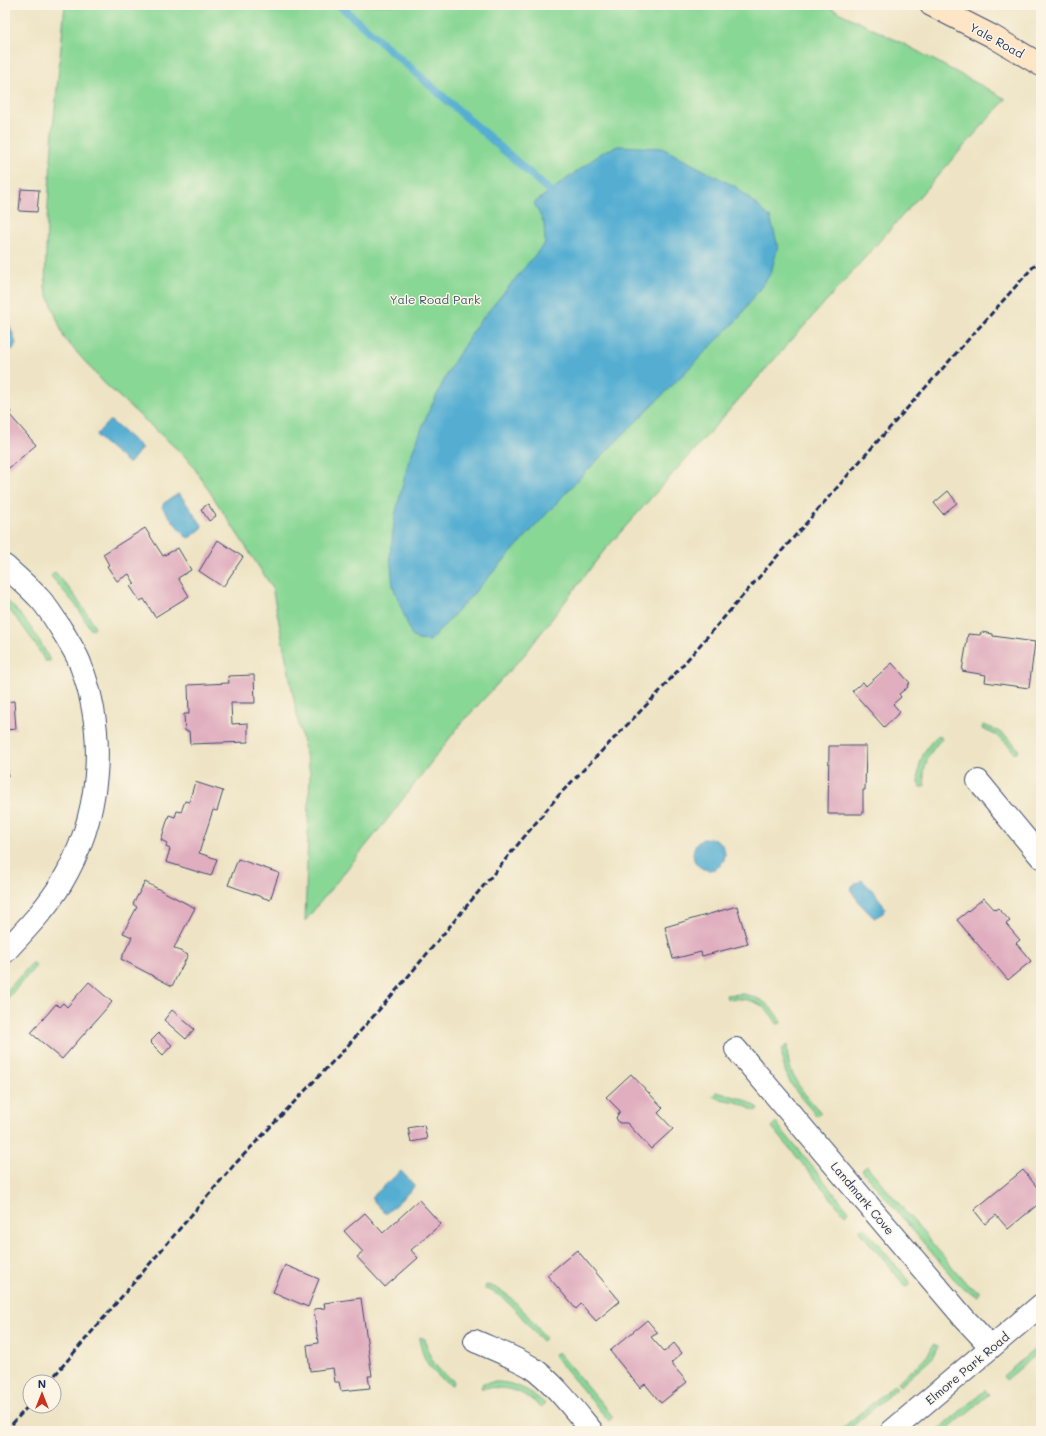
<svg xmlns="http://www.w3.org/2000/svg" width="1046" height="1436" font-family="Mali,sans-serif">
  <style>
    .green { fill: #89d795; stroke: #52837a }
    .water { fill: #55aed2; stroke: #386e98 }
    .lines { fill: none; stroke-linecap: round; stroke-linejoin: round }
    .stream { stroke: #55aed2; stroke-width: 8 }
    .building { fill: #e0aebf }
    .minor-casing { stroke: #3b4a6d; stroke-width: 24 }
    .tertiary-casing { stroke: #3b4a6d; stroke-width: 24 }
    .secondary-casing { stroke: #3b4a6d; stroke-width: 24 }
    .minor { stroke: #fff; stroke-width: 22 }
    .tertiary { stroke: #fff; stroke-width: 22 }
    .secondary { stroke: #fee5c5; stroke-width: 22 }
    .rail { stroke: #1b2f5e; stroke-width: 3; stroke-dasharray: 6 3; stroke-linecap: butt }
    .labels { text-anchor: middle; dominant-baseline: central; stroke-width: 3; stroke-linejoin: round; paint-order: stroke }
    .street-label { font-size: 12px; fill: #1b2f5e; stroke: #fcf5e5 }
    .park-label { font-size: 12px; fill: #36596c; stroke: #fcf5e5 }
  </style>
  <rect width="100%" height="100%" fill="#fcf5e5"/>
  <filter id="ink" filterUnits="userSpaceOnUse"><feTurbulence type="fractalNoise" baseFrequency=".025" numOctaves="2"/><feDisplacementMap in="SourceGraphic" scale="8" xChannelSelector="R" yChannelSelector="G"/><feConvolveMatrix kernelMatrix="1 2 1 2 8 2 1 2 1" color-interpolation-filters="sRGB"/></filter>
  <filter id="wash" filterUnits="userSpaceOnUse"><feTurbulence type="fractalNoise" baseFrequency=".012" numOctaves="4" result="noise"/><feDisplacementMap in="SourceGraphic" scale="16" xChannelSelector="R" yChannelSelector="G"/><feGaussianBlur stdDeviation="0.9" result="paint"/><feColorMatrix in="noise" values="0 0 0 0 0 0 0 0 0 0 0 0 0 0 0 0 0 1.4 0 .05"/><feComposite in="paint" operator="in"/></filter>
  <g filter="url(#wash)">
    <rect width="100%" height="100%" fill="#eee4c5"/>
    <g class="green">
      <path d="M 65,5 L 824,5 L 904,44 L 1006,99 L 603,552 L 525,654 L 459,726 L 386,821 L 305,921 L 310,772 L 299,725 L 272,587 L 189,460 L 104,383 L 64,338 L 45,287 L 47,220 L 53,130 Z"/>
      <path d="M 55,572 C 70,589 84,607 95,627 L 91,630 L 78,608 L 51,576 Z"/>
      <path d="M 5,599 C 24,616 39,637 50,661 L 45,661 C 34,641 22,623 5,606 Z"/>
      <path d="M 983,725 C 998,730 1011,737 1019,751 L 1015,754 C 1007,741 996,734 982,729 Z"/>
      <path d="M 939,735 L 942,739 C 929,751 921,768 925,786 L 920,788 C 915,768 923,747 939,735 Z"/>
      <path d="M 33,962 L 36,966 L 5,1001 L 5,993 Z"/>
      <path d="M 742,994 C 761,997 773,1006 781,1023 L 777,1024 C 766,1003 750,997 727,999 L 726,995 Z"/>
      <path d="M 787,1045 C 787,1076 802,1091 821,1113 L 817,1116 C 798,1094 782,1080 782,1049 Z"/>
      <path d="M 716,1092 L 743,1099 L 759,1108 L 755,1111 L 737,1102 L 720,1099 L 712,1096 Z"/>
      <path d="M 776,1123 L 849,1211 L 845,1215 L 772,1127 Z"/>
      <path d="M 867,1166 L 965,1282 L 969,1286 L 979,1291 L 978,1296 L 964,1289 L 954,1279 L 862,1170 Z"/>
      <path d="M 864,1227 L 911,1284 L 906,1287 L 859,1230 Z"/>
      <path d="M 486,1285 C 511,1289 530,1320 546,1338 L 542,1341 C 527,1325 507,1294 485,1289 Z"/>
      <path d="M 420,1337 L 425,1339 C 428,1357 437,1372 454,1381 L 452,1385 C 434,1376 420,1359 420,1337 Z"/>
      <path d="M 1041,1344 L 1041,1351 L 1006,1380 L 1003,1376 Z"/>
      <path d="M 933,1345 L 938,1347 L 931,1359 L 900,1386 L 897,1382 C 910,1371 927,1361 933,1345 Z"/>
      <path d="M 558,1352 L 613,1417 L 609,1421 L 554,1356 Z"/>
      <path d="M 497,1382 C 517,1383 531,1391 545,1404 L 541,1407 C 522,1390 506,1386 481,1388 L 483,1383 Z"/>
      <path d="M 894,1385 L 897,1388 L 847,1431 L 839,1431 Z"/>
      <path d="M 985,1390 L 989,1394 L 946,1431 L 937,1431 Z"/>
    </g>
    <g class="water">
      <path d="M 618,146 L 662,148 L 736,187 L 770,217 L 778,246 L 771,273 L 738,319 L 573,485 L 430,641 L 418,640 L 412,636 L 393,586 L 390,555 L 395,516 L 408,463 L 428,413 L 450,368 L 476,326 L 545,243 L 544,223 L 534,203 L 603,152 Z"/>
      <path d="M 5,313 L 16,343 L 13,349 L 5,352 Z"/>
      <path d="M 109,421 L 111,421 L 141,447 L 141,449 L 130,463 L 128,463 L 97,437 L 97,434 Z"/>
      <path d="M 178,494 L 181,496 L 202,525 L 201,529 L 189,538 L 185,536 L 162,507 L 164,503 Z"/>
      <circle cx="709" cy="854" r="16"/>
      <path d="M 862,880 L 875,893 L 885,908 L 883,913 L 874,918 L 861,905 L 850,889 L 853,885 Z"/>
      <path d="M 401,1171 L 415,1186 L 386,1214 L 371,1198 Z"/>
    </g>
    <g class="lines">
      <path class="stream" d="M 339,5 L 550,191"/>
    </g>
    <g id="blocks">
      <g class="building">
        <path d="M 21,189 L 39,190 L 37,212 L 19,211 Z"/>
        <path d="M 5,405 L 11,412 L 9,414 L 36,445 L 9,468 L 5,463 Z"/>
        <path d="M 948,491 L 957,503 L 943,514 L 934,503 Z"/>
        <path d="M 208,504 L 216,516 L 209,521 L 201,509 Z"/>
        <path d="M 145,528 L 163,556 L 178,548 L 191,570 L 178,578 L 189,596 L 155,617 L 144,599 L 140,601 L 130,586 L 135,584 L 129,574 L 117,581 L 107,566 L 109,565 L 103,554 Z"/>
        <path d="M 218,540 L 243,557 L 223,587 L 199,571 Z"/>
        <path d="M 981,632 L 993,634 L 993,636 L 1035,642 L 1029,688 L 985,682 L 986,675 L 962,671 L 968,634 L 980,635 Z"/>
        <path d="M 892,663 L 910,683 L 907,685 L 908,687 L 899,694 L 901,697 L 893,704 L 900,712 L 884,727 L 852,691 L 863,682 L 866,686 Z"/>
        <path d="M 254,675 L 255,703 L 231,703 L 232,724 L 248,723 L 248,742 L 190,744 L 189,731 L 185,731 L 184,714 L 189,714 L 188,685 L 229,683 L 228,676 Z"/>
        <path d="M 14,701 L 16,729 L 5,730 L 5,702 Z"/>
        <path d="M 829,746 L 866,746 L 865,790 L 863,790 L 863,814 L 828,814 Z"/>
        <path d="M 5,759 L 6,759 L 8,776 L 5,776 Z"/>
        <path d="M 195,782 L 223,791 L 217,811 L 213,810 L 199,853 L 217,859 L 211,876 L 166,862 L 170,849 L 166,847 L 167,843 L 161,840 L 169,815 L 175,817 L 177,811 L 181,812 L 185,801 L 189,802 Z"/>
        <path d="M 238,859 L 279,873 L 270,900 L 228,885 Z"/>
        <path d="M 145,882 L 195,908 L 174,948 L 188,955 L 172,986 L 121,959 L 132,937 L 123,933 L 137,907 L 133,904 Z"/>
        <path d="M 984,898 L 995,910 L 998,908 L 1010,921 L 1006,924 L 1020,940 L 1016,943 L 1031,961 L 1008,980 L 957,920 Z"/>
        <path d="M 737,906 L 748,944 L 702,956 L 701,952 L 673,959 L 665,927 Z"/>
        <path d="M 89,982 L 112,1002 L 62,1059 L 31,1033 L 56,1004 L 59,1007 L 63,1003 L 67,1007 Z"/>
        <path d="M 172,1010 L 194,1029 L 186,1039 L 164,1020 Z"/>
        <path d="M 159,1033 L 172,1045 L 163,1055 L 150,1042 Z"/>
        <path d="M 631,1074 L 663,1108 L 658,1113 L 673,1129 L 651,1149 L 627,1123 L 619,1123 L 616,1118 L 620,1111 L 606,1097 Z"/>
        <path d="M 424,1125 L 427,1139 L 411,1142 L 408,1128 Z"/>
        <path d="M 1023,1170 L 1041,1192 L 1041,1202 L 1008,1229 L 996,1215 L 985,1224 L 974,1210 Z"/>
        <path d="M 419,1200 L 441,1224 L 411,1250 L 418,1258 L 385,1287 L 357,1257 L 363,1252 L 344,1231 L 365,1213 L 383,1233 Z"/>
        <path d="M 577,1250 L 620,1301 L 596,1321 L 581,1304 L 576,1309 L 547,1275 Z"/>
        <path d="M 285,1265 L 319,1279 L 308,1307 L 273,1292 Z"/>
        <path d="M 361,1298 L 372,1376 L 368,1376 L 370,1388 L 341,1391 L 339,1382 L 335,1382 L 333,1368 L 310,1371 L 307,1345 L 318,1343 L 314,1309 L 325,1308 L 324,1303 Z"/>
        <path d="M 647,1320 L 658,1333 L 651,1337 L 664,1352 L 674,1343 L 682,1353 L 671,1363 L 687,1382 L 661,1403 L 645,1384 L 640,1388 L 610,1351 Z"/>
        <path d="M 1022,1427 L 1026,1431 L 1017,1431 Z"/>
      </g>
    </g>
  </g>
  <g filter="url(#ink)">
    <use href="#blocks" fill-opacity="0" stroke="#3b4a6d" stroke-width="1"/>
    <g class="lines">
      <g class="minor-casing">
        <g id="minor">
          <path d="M 5,566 C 17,577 29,587 40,599 C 50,610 58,624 66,637 C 71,646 78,656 81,666 C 108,737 100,819 61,884 C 45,910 25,930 5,952"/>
          <path d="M 978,781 L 1041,857"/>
          <path d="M 736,1049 L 964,1318 L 991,1347"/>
          <path d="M 475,1341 C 493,1349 514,1357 531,1367 C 552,1380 576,1412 592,1431"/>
        </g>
      </g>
      <g class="tertiary-casing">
        <path id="tertiary" d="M 892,1431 L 1041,1305"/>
      </g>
      <g class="secondary-casing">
        <path id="secondary" d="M 931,5 L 992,36 L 1041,65"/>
      </g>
      <use href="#minor" class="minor"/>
      <use href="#tertiary" class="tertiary"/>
      <use href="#secondary" class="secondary"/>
      <g class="rail">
        <path d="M 49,1382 L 234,1165 L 343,1051 L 406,979 L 559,795 L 660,691 L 861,460 L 1041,258"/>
        <path d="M 6,1431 L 30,1404"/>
      </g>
    </g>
  </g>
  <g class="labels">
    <g class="street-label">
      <text transform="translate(997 40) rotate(29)">Yale Road</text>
      <text transform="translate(863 1198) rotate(50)">Landmark Cove</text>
      <text transform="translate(967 1368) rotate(-40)">Elmore Park Road</text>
    </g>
    <g class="park-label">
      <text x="435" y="299">Yale Road Park</text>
    </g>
  </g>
  <rect width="1046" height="1436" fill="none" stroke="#fcf5e5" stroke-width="20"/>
  <g transform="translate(42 1394)"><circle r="19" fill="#fcf5e5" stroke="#a2a6af"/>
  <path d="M0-3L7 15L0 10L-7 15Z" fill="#c8321e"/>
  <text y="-6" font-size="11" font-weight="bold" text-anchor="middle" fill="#1b2f5e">N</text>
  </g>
</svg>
